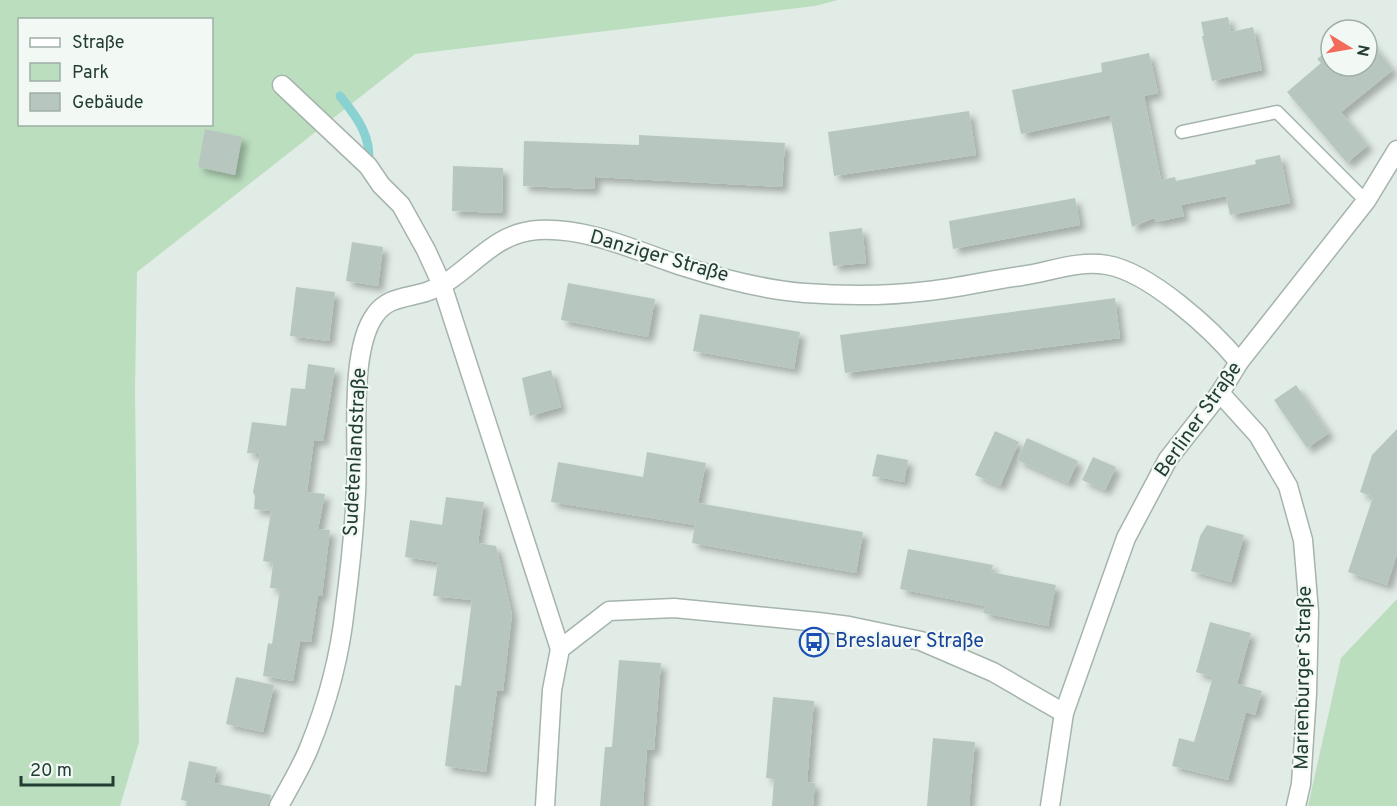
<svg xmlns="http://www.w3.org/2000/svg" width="1397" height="806" font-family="Overpass,sans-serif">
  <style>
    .green { fill: #bbdebf; fill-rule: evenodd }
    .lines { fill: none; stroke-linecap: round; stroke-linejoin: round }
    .stream { stroke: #8ad1d2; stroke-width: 9 }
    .building { fill: #b7c7bf; filter: url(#shadow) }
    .lane-casing { stroke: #a5b4ac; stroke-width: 15 }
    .street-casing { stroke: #a5b4ac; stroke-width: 21 }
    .lane { stroke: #fff; stroke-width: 12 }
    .street { stroke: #fff; stroke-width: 18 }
    .labels { text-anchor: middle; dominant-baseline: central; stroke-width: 4.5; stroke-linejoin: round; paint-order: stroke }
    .street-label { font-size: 20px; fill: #223d32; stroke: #f2f9f5 }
    .transit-label { font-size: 20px; fill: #164399; stroke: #f2f9f5; text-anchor: start }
  </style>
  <defs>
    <filter id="shadow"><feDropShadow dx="5.5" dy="5.5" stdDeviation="3" flood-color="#0004"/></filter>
  </defs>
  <rect width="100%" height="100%" fill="#e2ece6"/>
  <g class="green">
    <path d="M 0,0 L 838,0 L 815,6 L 415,54 L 137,272 L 135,389 L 139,742 L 120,806 L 0,806 ZM 20,20 L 212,20 L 212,124 L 20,124 Z"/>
    <path d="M 1397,599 L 1397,806 L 1308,806 L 1341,658 Z"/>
  </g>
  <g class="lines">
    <path class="stream" d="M 340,96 C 356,116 373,137 368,165"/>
  </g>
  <g class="building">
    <path d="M 1228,17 L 1231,32 L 1253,27 L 1262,70 L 1212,81 L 1202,36 L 1204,36 L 1201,22 Z"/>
    <path d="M 1367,37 L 1393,70 L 1341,112 L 1368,145 L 1347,163 L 1287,92 L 1321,63 L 1317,59 L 1331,48 L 1331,66 L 1367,66 Z"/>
    <path d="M 1149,53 L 1158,93 L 1144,96 L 1161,180 L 1175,177 L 1176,181 L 1256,164 L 1255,160 L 1280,155 L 1290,203 L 1230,215 L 1226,196 L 1181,205 L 1184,216 L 1156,222 L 1154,218 L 1132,227 L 1110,115 L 1021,134 L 1012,90 L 1102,72 L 1101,63 Z"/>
    <path d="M 969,111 L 976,155 L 834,176 L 828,132 Z"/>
    <path d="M 205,129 L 242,137 L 235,175 L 198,167 Z"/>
    <path d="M 639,135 L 785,143 L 782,187 L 595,177 L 594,189 L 523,186 L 524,141 L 639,145 Z"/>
    <path d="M 453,166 L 503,168 L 502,213 L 452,211 Z"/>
    <path d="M 1075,198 L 1080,225 L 953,249 L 949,221 Z"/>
    <path d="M 862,228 L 866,263 L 833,266 L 829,232 Z"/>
    <path d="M 352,242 L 383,247 L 378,286 L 346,281 Z"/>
    <path d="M 568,283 L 655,299 L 648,337 L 561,320 Z"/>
    <path d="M 296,287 L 335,292 L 329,341 L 290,336 Z"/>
    <path d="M 1115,298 L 1120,338 L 845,373 L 840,335 Z"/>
    <path d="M 700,314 L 800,332 L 794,369 L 693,351 Z"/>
    <path d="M 308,364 L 335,368 L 323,441 L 314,440 L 307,492 L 325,494 L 318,529 L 330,530 L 322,596 L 318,595 L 311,642 L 300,641 L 293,681 L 263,676 L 268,643 L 272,644 L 280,589 L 270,588 L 273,563 L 263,561 L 271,511 L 254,509 L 255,496 L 253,492 L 260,454 L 247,453 L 252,422 L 286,426 L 291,388 L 305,389 Z"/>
    <path d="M 551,370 L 561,407 L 530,416 L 522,378 Z"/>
    <path d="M 1296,385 L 1329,433 L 1307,448 L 1274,400 Z"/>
    <path d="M 1397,429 L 1397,554 L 1387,585 L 1348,572 L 1373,497 L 1360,492 L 1372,455 Z"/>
    <path d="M 995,431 L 1019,442 L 1000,486 L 975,475 Z"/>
    <path d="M 1027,438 L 1078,461 L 1068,483 L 1017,460 Z"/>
    <path d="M 647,452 L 706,463 L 698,503 L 863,532 L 856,573 L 692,543 L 697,510 L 694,525 L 551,502 L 558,462 L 643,477 Z"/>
    <path d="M 877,454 L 908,460 L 904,482 L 872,476 Z"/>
    <path d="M 1093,457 L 1116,467 L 1105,490 L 1082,480 Z"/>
    <path d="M 446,497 L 484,502 L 478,543 L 496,546 L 512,614 L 503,691 L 497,690 L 486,772 L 445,766 L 455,685 L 461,686 L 472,600 L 433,596 L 438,562 L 405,557 L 410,520 L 442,525 Z"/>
    <path d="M 1207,525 L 1244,535 L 1231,582 L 1191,571 L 1200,536 Z"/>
    <path d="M 908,549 L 993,565 L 991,572 L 1056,585 L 1048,626 L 983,613 L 985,606 L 900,589 Z"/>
    <path d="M 1210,622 L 1251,633 L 1237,684 L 1262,691 L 1255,715 L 1246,712 L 1228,780 L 1172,766 L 1179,738 L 1194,742 L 1213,677 L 1196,672 Z"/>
    <path d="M 619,660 L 661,663 L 654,750 L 647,750 L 643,806 L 600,806 L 605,747 L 612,747 Z"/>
    <path d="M 236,677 L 274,685 L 263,732 L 226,724 Z"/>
    <path d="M 773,697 L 814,701 L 807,782 L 815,783 L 813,806 L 772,806 L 774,779 L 766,778 Z"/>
    <path d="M 933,738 L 975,742 L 969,806 L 927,806 Z"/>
    <path d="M 189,761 L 217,767 L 214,783 L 271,795 L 268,806 L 186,806 L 187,801 L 181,800 Z"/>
  </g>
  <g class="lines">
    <g class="lane-casing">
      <path id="lane" d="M 1182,132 L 1277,112 L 1366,201"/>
    </g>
    <g class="street-casing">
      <g id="street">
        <path d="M 282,85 L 368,166 L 381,185 L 401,205 L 426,250 L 442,285 L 560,649"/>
        <path d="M 1220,393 L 1258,435 L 1288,486 L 1303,540 L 1309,612 L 1307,694 L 1301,784 L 1296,806"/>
        <path d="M 279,806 C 289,787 301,768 309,748 C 327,704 340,656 345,608 C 350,570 354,531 356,493 C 359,446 348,352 375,315 C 387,297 407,298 426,292 C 468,278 488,233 538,230 C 589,227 638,252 685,267 C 723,279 765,290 805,293 C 845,296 888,296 928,291 C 959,288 990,280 1021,276 C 1050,272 1077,260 1107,265 C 1149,272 1212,329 1239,362"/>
        <path d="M 545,806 L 552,690 L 560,649 L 609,611 L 674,608 L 818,622 L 849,626 L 921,641 L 993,672 L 1064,713"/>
        <path d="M 1050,806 L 1064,713 L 1126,538 L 1168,459 L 1220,393 L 1239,362 L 1366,201 L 1397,150"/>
      </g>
    </g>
    <use href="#lane" class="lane"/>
    <use href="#street" class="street"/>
  </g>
  <defs>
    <g id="bus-ring" transform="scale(1.5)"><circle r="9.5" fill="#f2f9f5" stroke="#1a4fb4" stroke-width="1.5"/><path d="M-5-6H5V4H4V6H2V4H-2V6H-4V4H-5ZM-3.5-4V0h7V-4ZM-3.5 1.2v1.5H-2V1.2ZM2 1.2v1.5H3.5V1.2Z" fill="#1a4fb4"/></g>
  </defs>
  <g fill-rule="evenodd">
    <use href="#bus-ring" x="814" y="642"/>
  </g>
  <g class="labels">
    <g class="street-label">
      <text transform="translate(659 257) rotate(16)">Danziger Straße</text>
      <text transform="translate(1199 420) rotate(-55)">Berliner Straße</text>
      <text transform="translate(356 452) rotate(-87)">Sudetenlandstraße</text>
      <text transform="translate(1304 678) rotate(-89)">Marienburger Straße</text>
    </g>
    <g class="transit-label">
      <text x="835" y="642">Breslauer Straße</text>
    </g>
  </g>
  <rect x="18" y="18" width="195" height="108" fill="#f2f9f5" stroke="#9faea7" stroke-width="1.5"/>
  <rect x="30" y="38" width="30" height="9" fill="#ffffff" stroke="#9faea7" stroke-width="1.5"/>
  <text x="72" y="48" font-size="18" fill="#223d32">Straße</text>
  <rect x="30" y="63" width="30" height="18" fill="#bbdebf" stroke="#9faea7" stroke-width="1.5"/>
  <text x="72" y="78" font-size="18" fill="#223d32">Park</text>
  <rect x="30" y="93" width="30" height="18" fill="#b7c7bf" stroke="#9faea7" stroke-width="1.5"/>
  <text x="72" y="108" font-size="18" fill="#223d32">Gebäude</text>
  <g transform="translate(1349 48) rotate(101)"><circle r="28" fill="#f2f9f5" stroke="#9faea7" stroke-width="1.5"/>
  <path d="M0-4.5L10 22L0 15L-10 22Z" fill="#f36a5a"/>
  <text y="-9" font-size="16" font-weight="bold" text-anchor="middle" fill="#223d32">N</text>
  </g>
  <path d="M21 776v9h92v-9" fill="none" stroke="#223d32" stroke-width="3"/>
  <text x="30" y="776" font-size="18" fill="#223d32" stroke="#f2f9f5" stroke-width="4.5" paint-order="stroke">20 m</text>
</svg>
